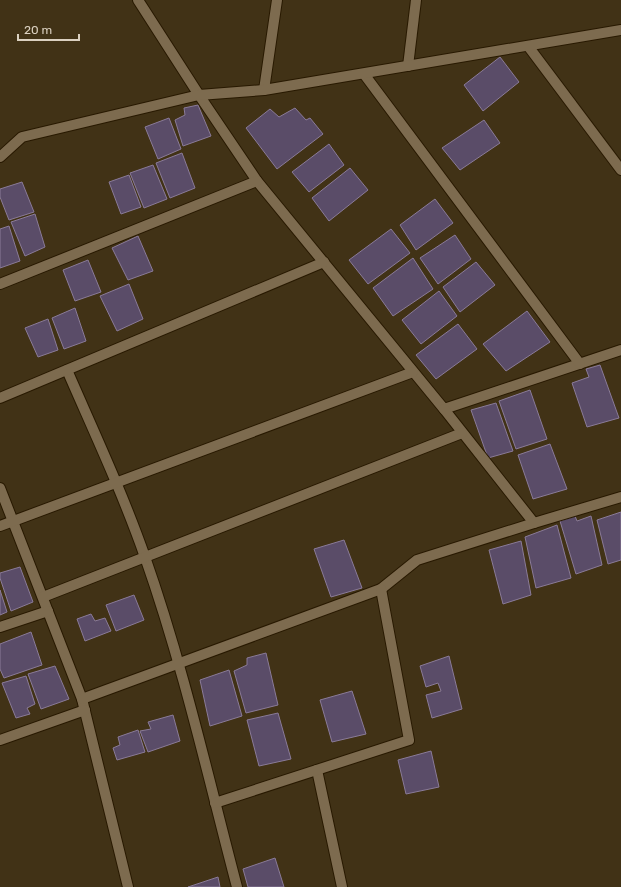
<svg xmlns="http://www.w3.org/2000/svg" width="621" height="887" font-family="Rubik,sans-serif">
  <style>
    .building { fill: #5a4c68; stroke: #8a7b98 }
    .lines { fill: none; stroke-linecap: round; stroke-linejoin: round }
    .minor-casing { stroke: #281900; stroke-width: 12 }
    .minor { stroke: #7d6b4f; stroke-width: 10 }
  </style>
  <rect width="100%" height="100%" fill="#413216"/>
  <g class="building">
    <path d="M 500,57 L 519,82 L 483,111 L 464,85 Z"/>
    <path d="M 198,105 L 211,136 L 183,146 L 175,120 L 185,115 L 184,108 Z"/>
    <path d="M 295,108 L 306,120 L 310,118 L 323,134 L 277,169 L 246,128 L 270,109 L 279,117 Z"/>
    <path d="M 169,118 L 181,149 L 158,159 L 145,127 Z"/>
    <path d="M 484,120 L 500,143 L 460,170 L 442,148 Z"/>
    <path d="M 329,144 L 344,165 L 309,192 L 292,172 Z"/>
    <path d="M 182,153 L 195,188 L 170,198 L 156,163 Z"/>
    <path d="M 153,165 L 167,199 L 144,208 L 130,173 Z"/>
    <path d="M 350,168 L 368,190 L 329,221 L 312,198 Z"/>
    <path d="M 129,175 L 141,207 L 121,214 L 109,182 Z"/>
    <path d="M 22,182 L 34,212 L 9,220 L 0,197 L 0,189 Z"/>
    <path d="M 435,199 L 453,223 L 416,250 L 400,225 Z"/>
    <path d="M 35,214 L 45,247 L 25,256 L 11,222 Z"/>
    <path d="M 9,226 L 20,261 L 0,268 L 0,229 Z"/>
    <path d="M 391,229 L 410,253 L 368,284 L 349,260 Z"/>
    <path d="M 455,235 L 471,259 L 438,284 L 420,258 Z"/>
    <path d="M 138,236 L 153,271 L 128,280 L 112,248 Z"/>
    <path d="M 413,258 L 433,289 L 393,316 L 373,288 Z"/>
    <path d="M 88,260 L 101,292 L 75,301 L 63,270 Z"/>
    <path d="M 476,262 L 495,285 L 460,312 L 443,287 Z"/>
    <path d="M 129,284 L 143,319 L 117,331 L 100,296 Z"/>
    <path d="M 439,291 L 457,316 L 421,344 L 402,320 Z"/>
    <path d="M 75,308 L 86,341 L 64,349 L 52,318 Z"/>
    <path d="M 527,311 L 550,342 L 506,371 L 483,344 Z"/>
    <path d="M 48,319 L 58,350 L 38,357 L 25,328 Z"/>
    <path d="M 458,324 L 477,349 L 436,379 L 416,355 Z"/>
    <path d="M 600,365 L 619,418 L 587,427 L 572,383 L 589,377 L 586,369 Z"/>
    <path d="M 530,390 L 547,439 L 516,449 L 499,401 Z"/>
    <path d="M 496,403 L 513,451 L 488,458 L 471,410 Z"/>
    <path d="M 550,444 L 567,489 L 533,499 L 518,455 Z"/>
    <path d="M 621,512 L 621,560 L 608,564 L 597,520 Z"/>
    <path d="M 575,516 L 577,521 L 591,516 L 602,565 L 576,574 L 560,521 Z"/>
    <path d="M 557,525 L 571,578 L 536,588 L 525,537 Z"/>
    <path d="M 344,540 L 362,588 L 331,597 L 314,549 Z"/>
    <path d="M 521,541 L 531,595 L 503,604 L 489,550 Z"/>
    <path d="M 20,567 L 33,602 L 11,611 L 0,578 L 0,573 Z"/>
    <path d="M 0,590 L 7,612 L 0,615 Z"/>
    <path d="M 134,595 L 144,620 L 116,631 L 106,605 Z"/>
    <path d="M 91,614 L 95,621 L 105,618 L 111,631 L 85,641 L 77,619 Z"/>
    <path d="M 31,632 L 42,665 L 4,678 L 0,669 L 0,644 Z"/>
    <path d="M 266,653 L 278,705 L 246,713 L 234,671 L 247,665 L 247,658 Z"/>
    <path d="M 449,656 L 462,709 L 432,718 L 426,695 L 441,691 L 438,683 L 426,687 L 420,666 Z"/>
    <path d="M 55,666 L 69,699 L 41,709 L 28,674 Z"/>
    <path d="M 229,670 L 242,716 L 210,726 L 200,680 Z"/>
    <path d="M 26,676 L 35,704 L 27,708 L 30,714 L 16,718 L 2,683 Z"/>
    <path d="M 352,691 L 366,734 L 332,742 L 320,700 Z"/>
    <path d="M 278,713 L 291,759 L 259,766 L 247,720 Z"/>
    <path d="M 173,715 L 180,741 L 148,752 L 140,731 L 151,729 L 148,722 Z"/>
    <path d="M 138,730 L 145,752 L 117,760 L 113,748 L 120,745 L 118,737 Z"/>
    <path d="M 431,751 L 439,787 L 406,794 L 398,760 Z"/>
    <path d="M 275,858 L 284,887 L 248,887 L 243,869 Z"/>
    <path d="M 218,877 L 220,887 L 188,887 Z"/>
  </g>
  <g class="lines">
    <g class="minor-casing">
      <g id="minor">
        <path d="M 138,0 L 199,95 L 257,181 L 444,409 L 621,350"/>
        <path d="M 528,46 L 621,170"/>
        <path d="M 408,66 L 416,0"/>
        <path d="M 364,74 L 580,364"/>
        <path d="M 264,90 L 277,0"/>
        <path d="M 0,157 L 22,137 L 199,95 L 264,90 L 621,30"/>
        <path d="M 0,284 L 257,181"/>
        <path d="M 67,370 C 94,432 123,494 145,557 C 183,665 208,777 237,887"/>
        <path d="M 0,398 L 324,262"/>
        <path d="M 444,409 L 534,523"/>
        <path d="M 0,488 L 82,699 L 128,887"/>
        <path d="M 0,526 L 413,372"/>
        <path d="M 43,597 L 462,433"/>
        <path d="M 0,627 L 48,611"/>
        <path d="M 82,699 L 381,589 L 417,560 L 534,523 L 621,497"/>
        <path d="M 0,740 L 85,710"/>
        <path d="M 317,770 L 342,887"/>
        <path d="M 215,803 L 409,740 L 381,589"/>
      </g>
    </g>
    <use href="#minor" class="minor"/>
  </g>
  <path d="M18 34v6h61v-6" fill="none" stroke="#dbd1c1" stroke-width="2"/>
  <text x="24" y="34" font-size="12" fill="#dbd1c1" stroke="#413216" stroke-width="3" paint-order="stroke">20 m</text>
</svg>
